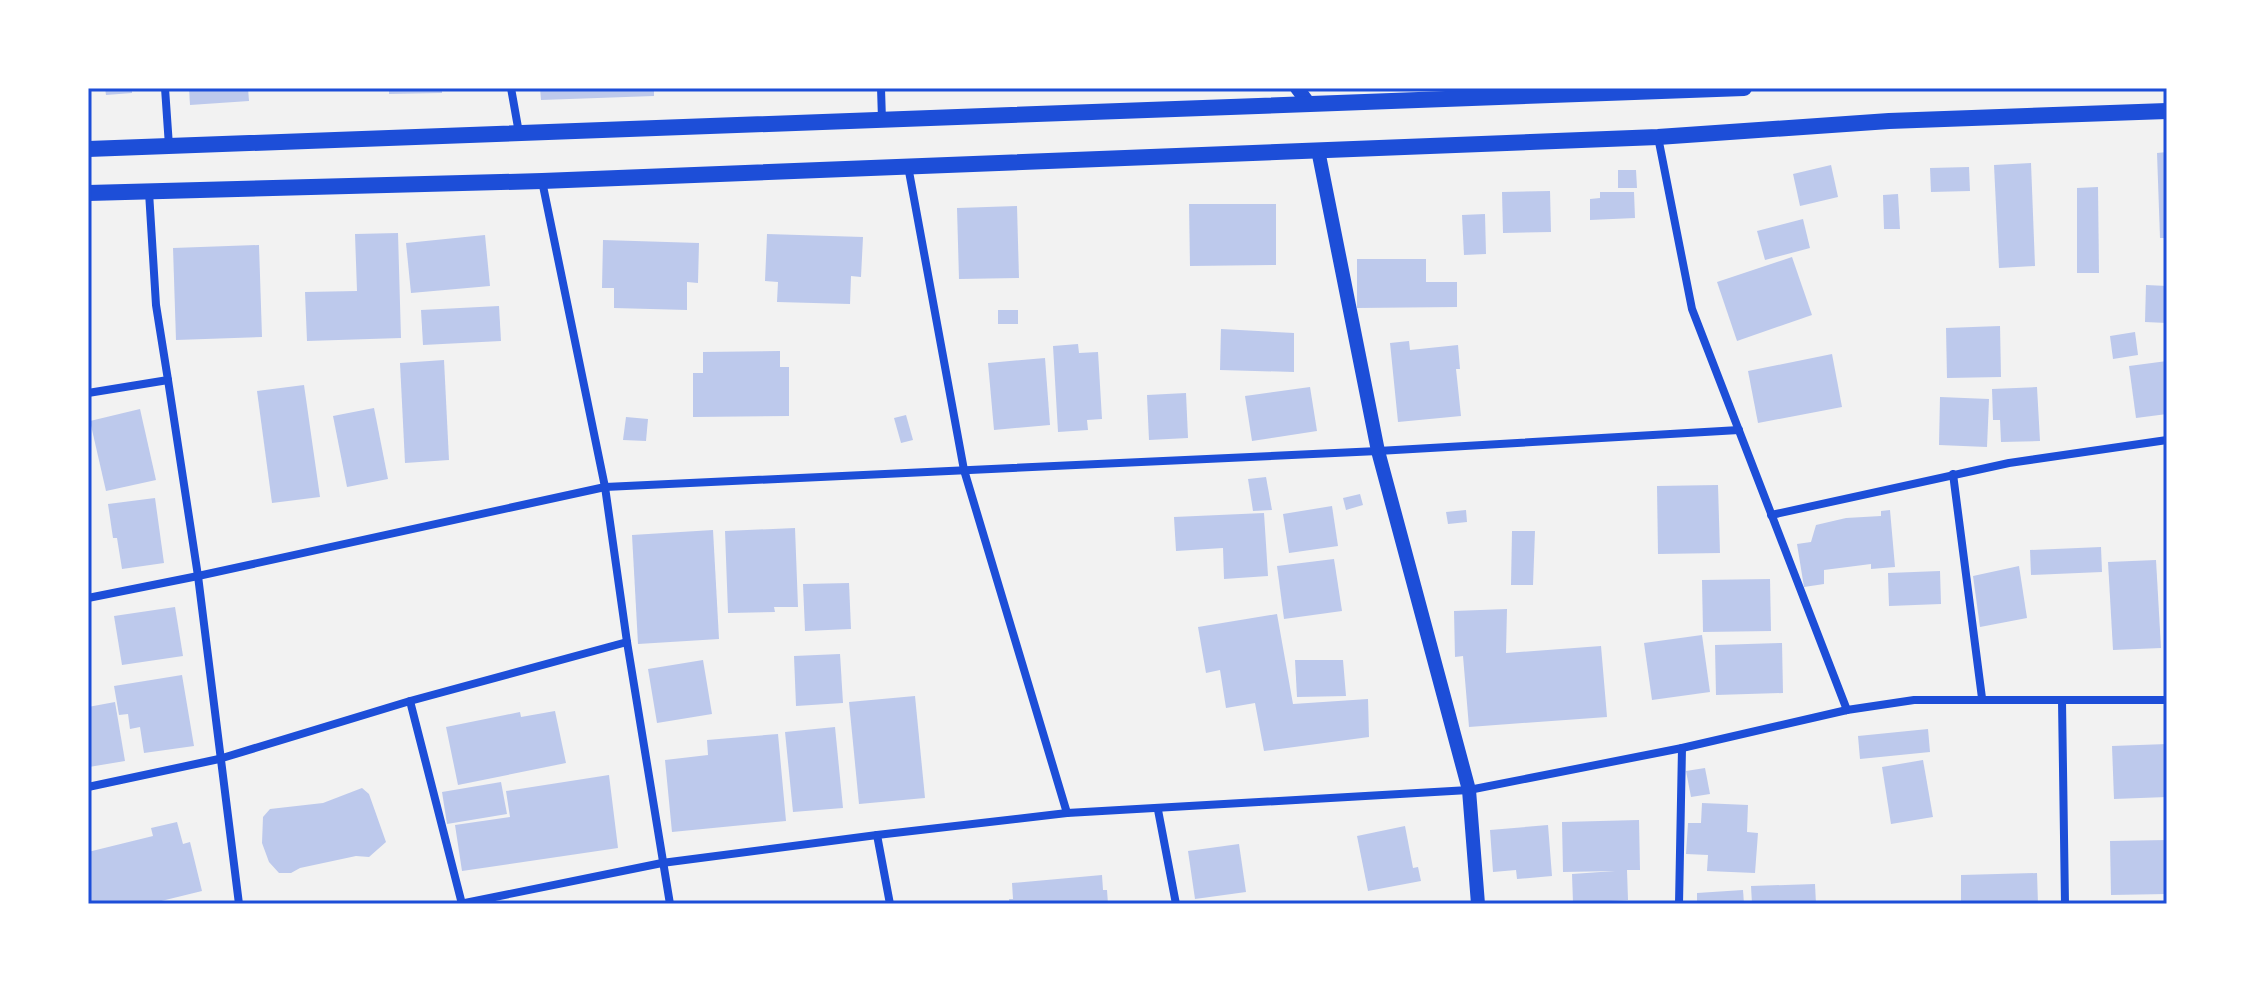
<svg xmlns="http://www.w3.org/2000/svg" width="2255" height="992" font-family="'Source Serif 4',serif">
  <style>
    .building { fill: #bdc9ec }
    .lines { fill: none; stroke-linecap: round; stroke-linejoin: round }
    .minor { stroke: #1d4ed8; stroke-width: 8 }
    .tertiary { stroke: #1d4ed8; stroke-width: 14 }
    .secondary { stroke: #1d4ed8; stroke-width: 16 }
    .neatline { fill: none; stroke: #1d4ed8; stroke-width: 3 }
  </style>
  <rect width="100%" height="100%" fill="#f2f2f2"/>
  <g class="building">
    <path d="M 105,88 L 132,88 L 132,93 L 106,95 Z"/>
    <path d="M 189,88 L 248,88 L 249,101 L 190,105 Z"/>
    <path d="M 389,88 L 442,88 L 442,93 L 389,94 Z"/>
    <path d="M 540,88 L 654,88 L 654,96 L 541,100 Z"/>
    <path d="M 2167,152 L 2167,238 L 2160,238 L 2157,153 Z"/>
    <path d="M 2031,163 L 2035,266 L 1999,268 L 1994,165 Z"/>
    <path d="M 1831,165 L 1838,197 L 1800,206 L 1793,174 Z"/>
    <path d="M 1969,167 L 1970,191 L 1931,192 L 1930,168 Z"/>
    <path d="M 1618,170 L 1636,170 L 1637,188 L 1618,188 Z"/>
    <path d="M 2098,187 L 2099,273 L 2077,273 L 2077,188 Z"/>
    <path d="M 1550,191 L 1551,232 L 1503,233 L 1502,192 Z"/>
    <path d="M 1600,192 L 1634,192 L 1635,218 L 1590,220 L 1590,199 L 1600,198 Z"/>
    <path d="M 1898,194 L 1900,229 L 1884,229 L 1883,195 Z"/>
    <path d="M 1189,204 L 1276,204 L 1276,265 L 1190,266 Z"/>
    <path d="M 1017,206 L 1019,278 L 959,279 L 957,208 Z"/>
    <path d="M 1485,214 L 1486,254 L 1464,255 L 1462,215 Z"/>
    <path d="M 1803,219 L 1810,248 L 1765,260 L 1757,231 Z"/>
    <path d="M 398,233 L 401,338 L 307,341 L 305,292 L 357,291 L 355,234 Z"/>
    <path d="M 767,234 L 863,237 L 861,277 L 851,276 L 850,304 L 777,302 L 778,282 L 765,281 Z"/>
    <path d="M 485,235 L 490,286 L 411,293 L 406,243 Z"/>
    <path d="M 603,240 L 699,243 L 698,283 L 687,282 L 687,310 L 614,308 L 614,288 L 602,288 Z"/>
    <path d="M 259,245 L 262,337 L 176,340 L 173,248 Z"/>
    <path d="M 1792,257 L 1812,315 L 1737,341 L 1717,282 Z"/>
    <path d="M 1357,259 L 1426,259 L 1426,282 L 1457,282 L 1457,307 L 1357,308 Z"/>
    <path d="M 2146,285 L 2167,286 L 2167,323 L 2145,322 Z"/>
    <path d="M 499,306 L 501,341 L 423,345 L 421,310 Z"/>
    <rect x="998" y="310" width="20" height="14"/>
    <path d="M 2000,326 L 2001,377 L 1947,378 L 1946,328 Z"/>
    <path d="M 1221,329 L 1294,333 L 1294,372 L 1220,370 Z"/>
    <path d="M 2135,332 L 2138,355 L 2113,359 L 2110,336 Z"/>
    <path d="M 1409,341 L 1410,350 L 1458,345 L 1460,369 L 1456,369 L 1461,416 L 1398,422 L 1390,343 Z"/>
    <path d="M 1078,344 L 1079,353 L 1098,352 L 1102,419 L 1087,420 L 1088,430 L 1058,432 L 1053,346 Z"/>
    <path d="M 780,351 L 780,367 L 789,367 L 789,416 L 693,417 L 693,373 L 703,373 L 703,352 Z"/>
    <path d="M 1832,354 L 1842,407 L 1758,423 L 1748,371 Z"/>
    <path d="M 1045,358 L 1050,425 L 994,430 L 988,363 Z"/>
    <path d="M 444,360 L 449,460 L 405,463 L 400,363 Z"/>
    <path d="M 2167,361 L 2167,414 L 2136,418 L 2129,366 Z"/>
    <path d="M 304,385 L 320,497 L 272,503 L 257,391 Z"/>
    <path d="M 1310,387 L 1317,431 L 1252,441 L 1245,396 Z"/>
    <path d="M 2037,387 L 2040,441 L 2001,442 L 2000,420 L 1993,420 L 1992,389 Z"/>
    <path d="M 1186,393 L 1188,438 L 1149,440 L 1147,395 Z"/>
    <path d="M 1940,397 L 1989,399 L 1987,447 L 1939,445 Z"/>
    <path d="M 374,408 L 388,479 L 347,487 L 333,416 Z"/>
    <path d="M 140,409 L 156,480 L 106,491 L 90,421 Z"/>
    <path d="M 906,415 L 913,440 L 901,443 L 894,418 Z"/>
    <path d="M 626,417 L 648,419 L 646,441 L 623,440 Z"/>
    <path d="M 1266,477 L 1272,510 L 1253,511 L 1248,479 Z"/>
    <path d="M 1718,485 L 1720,553 L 1658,554 L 1657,486 Z"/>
    <path d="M 1360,494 L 1363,505 L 1346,510 L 1343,498 Z"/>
    <path d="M 155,498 L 164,563 L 122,569 L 117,538 L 113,538 L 108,504 Z"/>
    <path d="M 1332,506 L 1338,546 L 1289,553 L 1283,514 Z"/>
    <path d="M 1466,510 L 1467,522 L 1448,524 L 1446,512 Z"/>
    <path d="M 1890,510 L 1895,567 L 1871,569 L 1871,564 L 1824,570 L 1824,584 L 1804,587 L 1797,544 L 1811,542 L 1816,525 L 1846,518 L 1881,516 L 1881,511 Z"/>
    <path d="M 1264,513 L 1268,576 L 1224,579 L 1223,548 L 1176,551 L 1174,517 Z"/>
    <path d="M 795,528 L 798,607 L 774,607 L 775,612 L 728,613 L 725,531 Z"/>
    <path d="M 713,530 L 719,639 L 638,644 L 632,535 Z"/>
    <path d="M 1512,531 L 1535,531 L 1533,585 L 1511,585 Z"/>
    <path d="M 2101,547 L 2102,572 L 2031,575 L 2030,550 Z"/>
    <path d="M 1334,559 L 1342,611 L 1284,619 L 1277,566 Z"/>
    <path d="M 2156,560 L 2161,648 L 2113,650 L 2108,562 Z"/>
    <path d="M 2019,566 L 2027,618 L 1980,627 L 1973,576 Z"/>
    <path d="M 1940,571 L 1941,604 L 1889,606 L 1888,573 Z"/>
    <path d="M 1770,579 L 1771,631 L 1703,632 L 1702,580 Z"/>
    <path d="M 849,583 L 851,629 L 805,631 L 803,584 Z"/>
    <path d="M 175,607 L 183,656 L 122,665 L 114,616 Z"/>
    <path d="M 1507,609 L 1506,653 L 1601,646 L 1607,717 L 1469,727 L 1463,656 L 1455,657 L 1454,611 Z"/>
    <path d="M 1277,614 L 1293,704 L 1368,699 L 1369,737 L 1264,751 L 1255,703 L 1226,708 L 1220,670 L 1206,673 L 1198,627 Z"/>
    <path d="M 1702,635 L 1710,692 L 1652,700 L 1644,643 Z"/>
    <path d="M 1782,643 L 1783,693 L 1716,695 L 1715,645 Z"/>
    <path d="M 840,654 L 843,703 L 796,706 L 794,656 Z"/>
    <path d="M 703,660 L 712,714 L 657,723 L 648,669 Z"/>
    <path d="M 1295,660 L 1343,660 L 1346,696 L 1297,697 Z"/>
    <path d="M 182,675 L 194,746 L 144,753 L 140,727 L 130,729 L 128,714 L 119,715 L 114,686 Z"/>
    <path d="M 915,696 L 925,798 L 859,804 L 849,702 Z"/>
    <path d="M 115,702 L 125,761 L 89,767 L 88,707 Z"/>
    <path d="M 555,711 L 566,763 L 458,785 L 446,727 L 520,712 L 521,717 Z"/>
    <path d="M 835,727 L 843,808 L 793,812 L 785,732 Z"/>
    <path d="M 1928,729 L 1930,752 L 1860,759 L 1858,736 Z"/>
    <path d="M 778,734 L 786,821 L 672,832 L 665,760 L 708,755 L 707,740 Z"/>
    <path d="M 2167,744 L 2167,797 L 2114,799 L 2112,746 Z"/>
    <path d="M 1923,760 L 1933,817 L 1891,824 L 1882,767 Z"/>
    <path d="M 1705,768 L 1710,794 L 1691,797 L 1686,771 Z"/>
    <path d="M 609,775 L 618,848 L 462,871 L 455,825 L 510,817 L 506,791 Z"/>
    <path d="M 501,782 L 507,814 L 447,824 L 442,792 Z"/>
    <path d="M 362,788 L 369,794 L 386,842 L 369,857 L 356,856 L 300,868 L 291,873 L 279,873 L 269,862 L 262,843 L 263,817 L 270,809 L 323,803 Z"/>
    <path d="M 1702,803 L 1748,805 L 1747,832 L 1758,833 L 1755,873 L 1707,871 L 1708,855 L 1686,854 L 1688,823 L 1701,823 Z"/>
    <path d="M 1639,820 L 1640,870 L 1627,870 L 1628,900 L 1573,903 L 1572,874 L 1615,871 L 1563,872 L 1562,822 Z"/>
    <path d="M 177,822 L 183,844 L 190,842 L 202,891 L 149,904 L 92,904 L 88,887 L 88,852 L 153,836 L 151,828 Z"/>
    <path d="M 1548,825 L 1552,876 L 1517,879 L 1516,870 L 1493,872 L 1490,830 Z"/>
    <path d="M 1405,826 L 1413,868 L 1418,867 L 1421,881 L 1368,891 L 1357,836 Z"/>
    <path d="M 2167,840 L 2167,894 L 2111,895 L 2110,841 Z"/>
    <path d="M 1239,844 L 1246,892 L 1195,899 L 1188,851 Z"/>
    <path d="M 2037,873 L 2038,904 L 1961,904 L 1961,875 Z"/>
    <path d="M 1102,875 L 1103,890 L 1107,890 L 1108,904 L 1010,904 L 1009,899 L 1013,899 L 1012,883 Z"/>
    <path d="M 1815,884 L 1816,904 L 1752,904 L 1751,886 Z"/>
    <path d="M 1743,890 L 1744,904 L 1697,904 L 1697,893 Z"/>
  </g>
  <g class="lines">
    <g class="minor">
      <path d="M 165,88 L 169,146"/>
      <path d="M 511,88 L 519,133"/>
      <path d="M 881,88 L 882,120"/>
      <path d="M 1658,137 L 1692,309 L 1847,710"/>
      <path d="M 908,166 L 964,470 L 1067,813"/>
      <path d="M 542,181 L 605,487 L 627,642 L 670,904"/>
      <path d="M 168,380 L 198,576 L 239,904"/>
      <path d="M 88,393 L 168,380 L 156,305 L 149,192"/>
      <path d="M 1953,474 L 1982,698"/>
      <path d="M 1771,515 L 2009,463 L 2167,440"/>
      <path d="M 88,598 L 198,576 L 605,487 L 1378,451 L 1739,430"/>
      <path d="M 410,701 L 462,904"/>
      <path d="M 2062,701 L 2065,904"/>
      <path d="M 88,787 L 219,759 L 410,701 L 627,642"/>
      <path d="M 1158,810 L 1176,904"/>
      <path d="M 877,835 L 890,904"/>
      <path d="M 460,904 L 662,863 L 877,835 L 1067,813 L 1469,790 L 1682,748 L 1847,710 L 1914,700 L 2167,700"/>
      <path d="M 1679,904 L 1682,748"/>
    </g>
    <g class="tertiary">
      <path d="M 1297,88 L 1309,104"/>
      <path d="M 1318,150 L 1378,451 L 1469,790 L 1478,904"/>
    </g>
    <g class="secondary">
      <path d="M 88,149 L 1744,88"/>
      <path d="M 88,193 L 542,181 L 1658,137 L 1889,121 L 2167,111"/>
    </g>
  </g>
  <rect width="2255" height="992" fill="none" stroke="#ffffff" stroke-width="180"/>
  <rect x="90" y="90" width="2075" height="812" class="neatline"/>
</svg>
